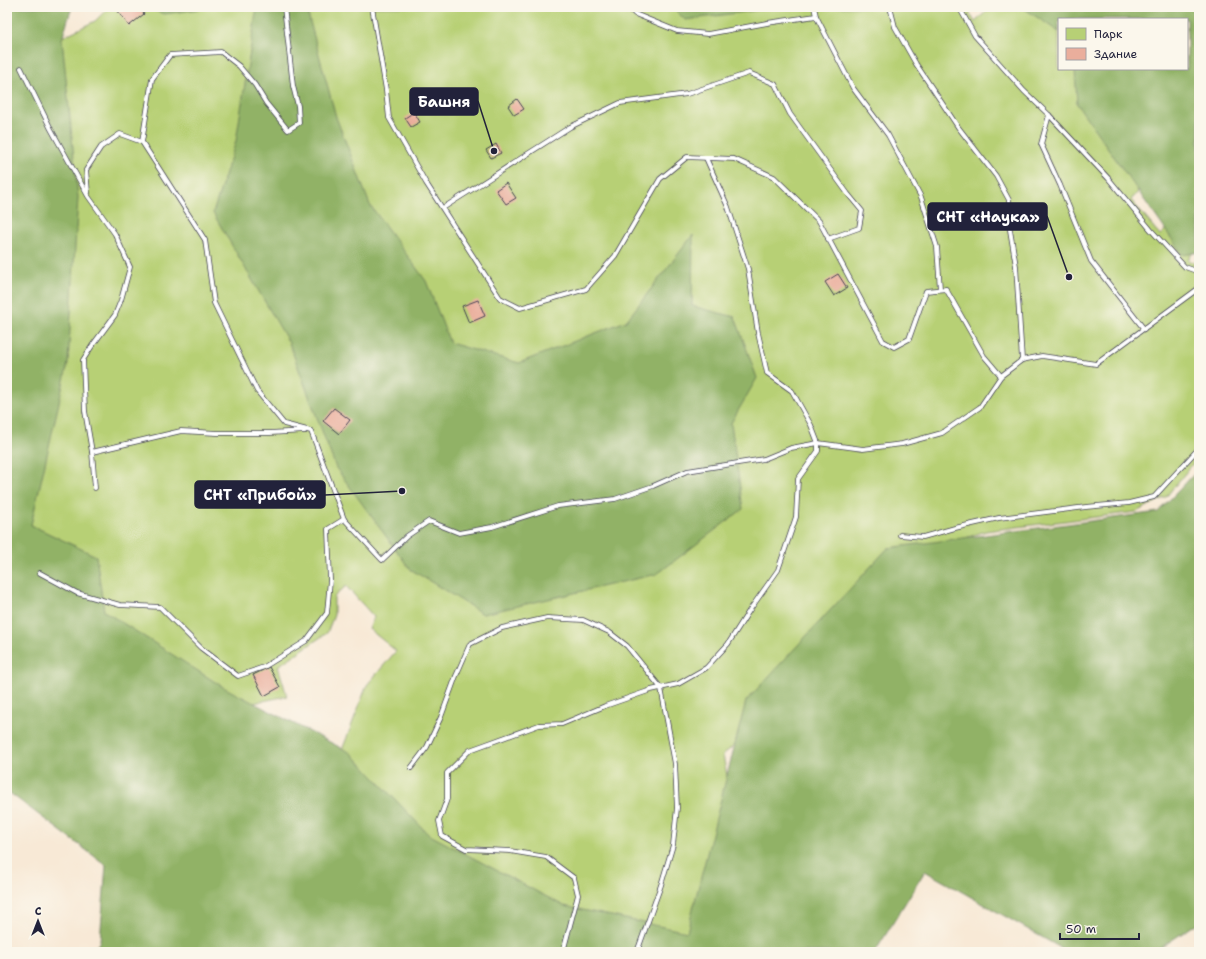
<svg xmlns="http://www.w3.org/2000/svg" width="1206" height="959" font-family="'Shantell Sans',sans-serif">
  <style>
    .green { fill: #b7d075; stroke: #6c7958 }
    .forest { fill: #91b266; stroke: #5a6a50 }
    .building { fill: #eaae9c }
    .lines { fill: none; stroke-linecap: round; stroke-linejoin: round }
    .service-casing { stroke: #424052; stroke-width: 5.5 }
    .service { stroke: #fff; stroke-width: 4 }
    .leader { fill: none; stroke: #22223b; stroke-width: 1.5 }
    .callout-dot { fill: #22223b; stroke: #fbf7ec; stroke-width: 1.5 }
    .callout { fill: #22223b; stroke: #22223b; stroke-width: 1.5 }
    .callout-label { font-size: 15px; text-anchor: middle; font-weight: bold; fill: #fff }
  </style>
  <rect width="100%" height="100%" fill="#fbf7ec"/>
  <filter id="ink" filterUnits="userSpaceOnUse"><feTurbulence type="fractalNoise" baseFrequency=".025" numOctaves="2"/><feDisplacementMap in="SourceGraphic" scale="8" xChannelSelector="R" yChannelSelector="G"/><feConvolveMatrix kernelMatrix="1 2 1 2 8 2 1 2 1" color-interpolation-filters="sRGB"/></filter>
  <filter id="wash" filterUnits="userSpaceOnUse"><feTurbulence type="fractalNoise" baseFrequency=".012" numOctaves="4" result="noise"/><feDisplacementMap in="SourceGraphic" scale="16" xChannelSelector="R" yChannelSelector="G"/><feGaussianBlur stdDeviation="0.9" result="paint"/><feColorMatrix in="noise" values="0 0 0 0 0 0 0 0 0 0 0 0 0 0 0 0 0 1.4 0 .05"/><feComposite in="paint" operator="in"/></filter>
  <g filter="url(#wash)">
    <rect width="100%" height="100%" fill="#f8e9d6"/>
    <path class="green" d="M 112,7 L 966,7 L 975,22 L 991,7 L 1041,7 L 1059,26 L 1059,69 L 1099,69 L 1170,156 L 1131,200 L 1160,235 L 1189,206 L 1199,243 L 1188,260 L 1199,265 L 1199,456 L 1166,497 L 1136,512 L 986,531 L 921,553 L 740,740 L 723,755 L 732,803 L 693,952 L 510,952 L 329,784 L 367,685 L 396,651 L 369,629 L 374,617 L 346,586 L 334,597 L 334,615 L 327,633 L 278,666 L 287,696 L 220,710 L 26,580 L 7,107 L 54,41 L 95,21 L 108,8 Z"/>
    <g class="forest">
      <path d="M 7,7 L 72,7 L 62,39 L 78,197 L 68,363 L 31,525 L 96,556 L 104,611 L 223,687 L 351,753 L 428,834 L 564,906 L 687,932 L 746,701 L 888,548 L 1158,512 L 1199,469 L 1199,922 L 1154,952 L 1068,952 L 925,871 L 875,952 L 93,952 L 100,941 L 106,865 L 7,791 Z"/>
      <path d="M 145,7 L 214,7 L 164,14 Z"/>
      <path d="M 257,7 L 306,7 L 336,117 L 370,205 L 426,281 L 450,343 L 519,363 L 626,321 L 693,235 L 692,306 L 735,317 L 757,378 L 731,423 L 743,509 L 657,574 L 483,614 L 410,569 L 336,468 L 289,343 L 213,213 L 236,141 Z"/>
      <path d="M 672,7 L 782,7 L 685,20 Z"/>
      <path d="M 1022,7 L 1199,7 L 1199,252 L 1183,255 L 1077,104 L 1075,69 L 1187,69 L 1187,19 L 1059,19 L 1059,32 Z"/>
    </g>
    <g id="blocks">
      <g class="building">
        <path d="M 115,7 L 139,7 L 144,14 L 129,26 Z"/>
        <path d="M 517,99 L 524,109 L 514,115 L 508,106 Z"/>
        <path d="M 414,112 L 420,122 L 411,127 L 405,118 Z"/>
        <path d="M 496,144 L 501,153 L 491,158 L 486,150 Z"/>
        <path d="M 506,183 L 516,198 L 506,204 L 496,190 Z"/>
        <path d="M 838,274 L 847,288 L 834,296 L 825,282 Z"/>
        <path d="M 478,300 L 485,316 L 469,323 L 462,306 Z"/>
        <path d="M 334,408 L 350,420 L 339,434 L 323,421 Z"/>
        <path d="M 269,667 L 280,687 L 264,696 L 253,675 Z"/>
      </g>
    </g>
  </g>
  <g filter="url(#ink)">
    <use href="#blocks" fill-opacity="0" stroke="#424052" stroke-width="1"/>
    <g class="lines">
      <g class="service-casing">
        <g id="service">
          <path d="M 284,7 L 293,86 L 298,106 L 299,123 L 288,130 L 266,103 L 255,85 L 239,66 L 221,52 L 170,55 L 152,79 L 142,142 L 205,240 L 214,303 L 257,391 L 284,424 L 311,431 L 344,519 L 382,560 L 407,536 L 429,521 L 459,533 L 492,527 L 558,506 L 615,499 L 653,486 L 687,471 L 764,459 L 791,448 L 818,443 L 863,449 L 902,444 L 942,433 L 980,407 L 1001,376 L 1022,360 L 1042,356 L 1096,364 L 1199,288"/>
          <path d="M 372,7 L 386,90 L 389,118 L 426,183 L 500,298 L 520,308 L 586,289 L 615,256 L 660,179 L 687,157 L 734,159 L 774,177 L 819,221 L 883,341 L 894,347 L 909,339 L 926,291 L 946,289 L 984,356 L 1001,376"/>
          <path d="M 628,7 L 635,14 L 677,31 L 708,34 L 767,23 L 816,16"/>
          <path d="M 814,7 L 816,16 L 853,88 L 888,135 L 921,197 L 937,247 L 940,289"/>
          <path d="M 890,7 L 895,27 L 916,64 L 958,127 L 996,176 L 1009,200 L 1009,224 L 1016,266 L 1022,360"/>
          <path d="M 959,7 L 975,36 L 1024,91 L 1049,115 L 1108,178 L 1151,230 L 1185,267 L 1199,272"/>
          <path d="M 21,68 L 51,129 L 88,196 L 115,234 L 130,267 L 121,300 L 115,315 L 92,346 L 83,360 L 85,411 L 92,452 L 95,488"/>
          <path d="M 1049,115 L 1041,144 L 1060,185 L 1091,261 L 1144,329"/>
          <path d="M 88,193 L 86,170 L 101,147 L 120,134 L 142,142"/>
          <path d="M 443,208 L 570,127 L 620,103 L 687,94 L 749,73 L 775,84 L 790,114 L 848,194 L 862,211 L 859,228 L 828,239"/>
          <path d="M 92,452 L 181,431 L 217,433 L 270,433 L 305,431"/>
          <path d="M 900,535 L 923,537 L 955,528 L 999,518 L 1086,507 L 1129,503 L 1154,497 L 1199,448"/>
          <path d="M 40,573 L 77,593 L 120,605 L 160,607 L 201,648 L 238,676 L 264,667 L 306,641 L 327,613 L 330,580 L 328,529 L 344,519"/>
          <path d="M 411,768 L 427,747 L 441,717 L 456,676 L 470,644 L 502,628 L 547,618 L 583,620 L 609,632 L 627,646 L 661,688 L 675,764 L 677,808 L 673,845 L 661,885 L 637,952"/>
          <path d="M 562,952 L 564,948 L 578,895 L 574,878 L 546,857 L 510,851 L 466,849 L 442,836 L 439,821 L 447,799 L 447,773 L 470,750 L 539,725 L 562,724 L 605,706 L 651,690 L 678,684 L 706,668 L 728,644 L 749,611 L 778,570 L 796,517 L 798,479 L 818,451 L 818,443 L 811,425 L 792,391 L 767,373 L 758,333 L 748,269 L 728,207 L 706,158"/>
        </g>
      </g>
      <use href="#service" class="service"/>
    </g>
  </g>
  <path class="leader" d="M494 151L478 101M1069 277L1047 216M402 491L325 495"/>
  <g class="callout-dot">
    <circle cx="494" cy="151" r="4"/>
    <circle cx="1069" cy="277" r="4"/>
    <circle cx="402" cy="491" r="4"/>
  </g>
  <g class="callout">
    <rect x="410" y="88" width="68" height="27" rx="4"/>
    <rect x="928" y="203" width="119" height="27" rx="4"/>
    <rect x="195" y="481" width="130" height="27" rx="4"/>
  </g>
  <g class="callout-label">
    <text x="444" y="107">Башня</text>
    <text x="988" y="222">СНТ «Наука»</text>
    <text x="260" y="500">СНТ «Прибой»</text>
  </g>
  <rect width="1206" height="959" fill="none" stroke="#fbf7ec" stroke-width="24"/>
  <rect x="1058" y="18" width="130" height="52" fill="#fbf7ec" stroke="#a4a2a5"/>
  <rect x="1066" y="28" width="20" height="12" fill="#b7d075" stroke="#a4a2a5"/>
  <text x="1094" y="38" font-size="12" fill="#22223b">Парк</text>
  <rect x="1066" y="48" width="20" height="12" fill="#eaae9c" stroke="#a4a2a5"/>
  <text x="1094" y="58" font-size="12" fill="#22223b">Здание</text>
  <g transform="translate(38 921)" stroke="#fbf7ec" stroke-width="3" paint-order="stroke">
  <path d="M0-3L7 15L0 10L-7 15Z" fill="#22223b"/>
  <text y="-6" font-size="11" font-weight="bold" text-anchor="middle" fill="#22223b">С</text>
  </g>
  <path d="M1060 933v6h79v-6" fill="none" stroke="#22223b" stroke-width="2"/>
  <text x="1066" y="933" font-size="12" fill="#22223b" stroke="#fbf7ec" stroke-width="3" paint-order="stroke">50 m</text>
</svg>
